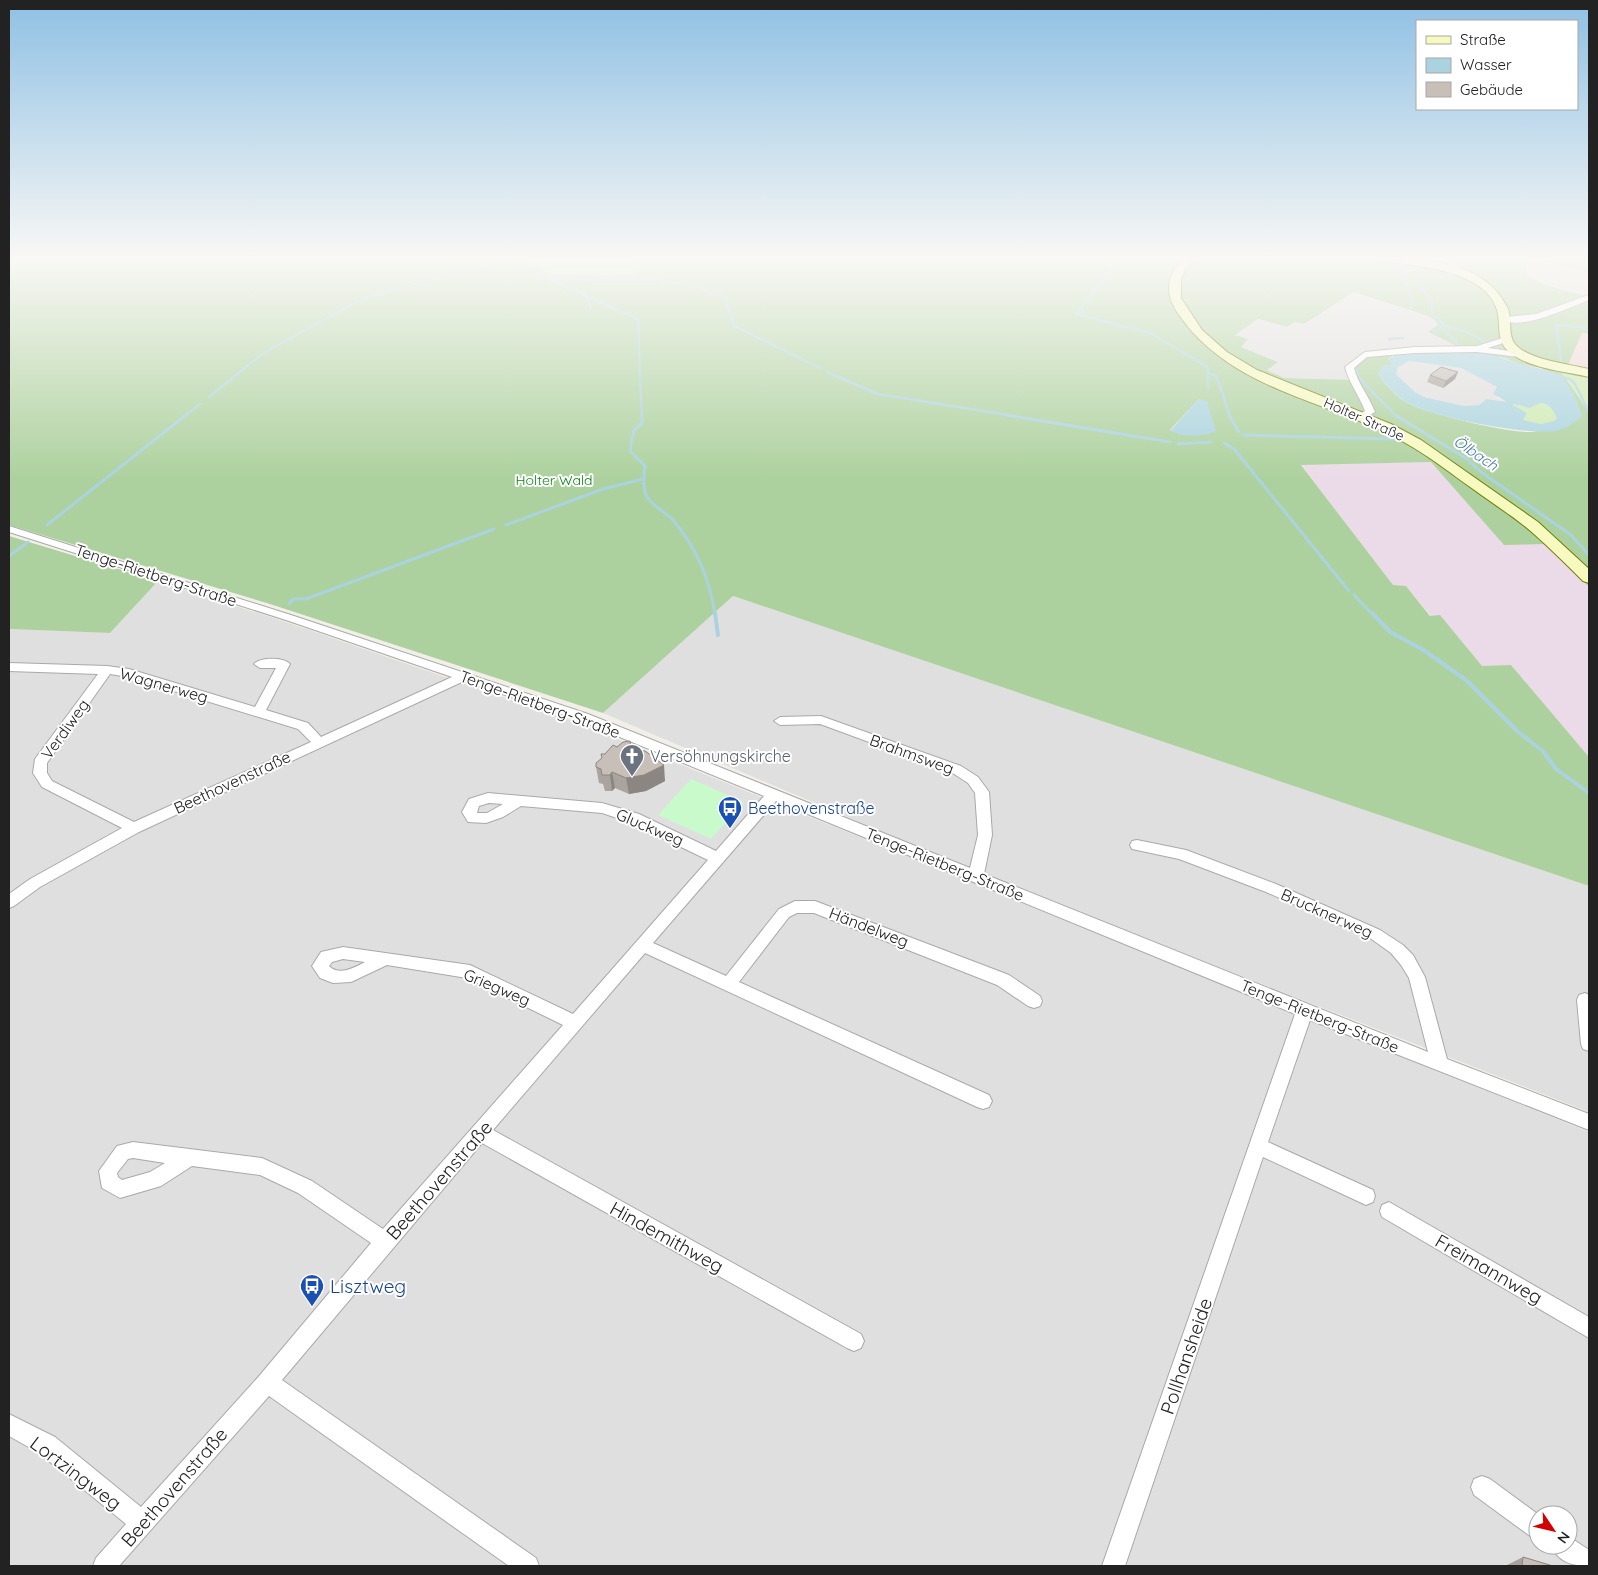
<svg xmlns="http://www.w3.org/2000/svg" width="1598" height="1575" font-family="Quicksand,sans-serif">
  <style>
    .residential { fill: #e0dfdf; fill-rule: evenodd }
    .commercial { fill: #f2dad9 }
    .industrial { fill: #ebdbe8 }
    .grass { fill: #cdebb0 }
    .forest { fill: #add19e; fill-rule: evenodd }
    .park { fill: #c8facc }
    .water { fill: #aad3df; fill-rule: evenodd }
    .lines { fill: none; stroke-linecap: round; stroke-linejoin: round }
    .stream-far2 { stroke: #aad3df; stroke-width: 2.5 }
    .stream-far1 { stroke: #aad3df; stroke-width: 3 }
    .stream { stroke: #aad3df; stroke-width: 4 }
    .street-casing { stroke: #a9a9a9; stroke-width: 2 }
    .secondary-casing { stroke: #707d05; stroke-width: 2 }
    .street { fill: #fff; fill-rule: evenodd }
    .secondary { fill: #f7fabf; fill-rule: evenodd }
    .wall { fill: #aba49e }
    .shaded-wall { fill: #8b8681 }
    .building { fill: #c7bfb8; stroke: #8b8681 }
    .labels { text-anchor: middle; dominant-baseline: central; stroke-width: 4; stroke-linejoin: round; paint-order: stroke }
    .far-street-label { font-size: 14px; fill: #222; stroke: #fff }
    .far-park-label { font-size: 14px; fill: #0c8416; stroke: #fff }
    .far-water-label { font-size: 15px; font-style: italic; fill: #4a7aab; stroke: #fff }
    .street-label { font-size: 16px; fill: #222; stroke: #fff }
    .worship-label { font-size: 16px; fill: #5b616d; stroke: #fff; text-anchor: start }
    .transit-label { font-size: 16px; fill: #164399; stroke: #fff; text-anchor: start }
    .near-street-label { font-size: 19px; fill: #222; stroke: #fff }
    .near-transit-label { font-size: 19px; fill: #164399; stroke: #fff; text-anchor: start }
  </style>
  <rect width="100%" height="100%" fill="#f2efe9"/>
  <g class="residential">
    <path d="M 1523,258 L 1589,272 L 1589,296 L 1559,289 L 1534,279 L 1530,277 Z"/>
    <path d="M 1354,292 L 1428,316 L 1435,320 L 1438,325 L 1429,333 L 1456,345 L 1462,352 L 1388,354 L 1357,380 L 1284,378 L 1267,370 L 1277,361 L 1241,347 L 1235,335 L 1258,319 L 1287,327 Z"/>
    <path d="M 1409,361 L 1461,368 L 1498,387 L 1497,398 L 1508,402 L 1506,404 L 1484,400 L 1479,405 L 1464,406 L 1424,397 L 1415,392 L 1396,374 L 1398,367 Z"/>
    <path d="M 158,581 L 286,622 L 578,723 L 1589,1132 L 1589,1566 L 9,1566 L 9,629 L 110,633 ZM 1538,1515 L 1568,1515 L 1568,1545 L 1538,1545 Z"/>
    <path d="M 733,596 L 1589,886 L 1589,1112 L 996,880 L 603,713 Z"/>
  </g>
  <path class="commercial" d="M 1582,333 L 1589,334 L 1589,370 L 1567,365 Z"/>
  <path class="industrial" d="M 1431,462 L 1504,544 L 1546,544 L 1589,587 L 1589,757 L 1511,665 L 1482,667 L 1440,616 L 1431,616 L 1406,586 L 1393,586 L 1301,464 Z"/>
  <g class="grass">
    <path d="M 523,258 L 628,258 L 641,272 L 634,274 L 581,276 L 551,274 L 522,261 Z"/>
    <path d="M 1560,371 L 1589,377 L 1589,412 Z"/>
    <path d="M 1540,403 C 1550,405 1555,408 1558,418 C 1549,428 1534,423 1523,420 L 1527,413 L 1512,406 L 1513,404 L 1525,407 Z"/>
  </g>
  <g class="forest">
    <path d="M 9,258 L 523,258 L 522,261 L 551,274 L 581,276 L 634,274 L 641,272 L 628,258 L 1399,258 L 1449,268 L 1448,261 L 1445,258 L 1523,258 L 1529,277 C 1547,287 1569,292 1589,296 L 1589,334 L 1582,333 L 1568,365 L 1589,370 L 1589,377 L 1561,372 L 1589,412 L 1589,587 L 1546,544 L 1504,545 L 1431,462 L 1301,465 L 1393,585 L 1406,586 L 1430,616 L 1440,615 L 1482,666 L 1511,665 L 1589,757 L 1589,886 L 733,596 L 603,713 L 270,604 L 9,525 ZM 1354,292 L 1428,316 L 1435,320 L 1438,325 L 1428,332 L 1455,345 L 1462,352 L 1504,358 L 1519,364 L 1541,368 L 1562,378 L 1582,416 C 1568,420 1545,431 1531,432 C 1508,433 1428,414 1408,403 C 1396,397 1385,384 1378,374 L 1393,364 L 1388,359 L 1392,356 L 1408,354 C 1386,354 1370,353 1353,367 L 1357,380 L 1284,378 L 1267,370 L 1278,362 L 1241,347 L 1248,339 L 1235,335 L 1258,319 L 1287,327 L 1295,322 L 1304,324 ZM 1199,399 L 1211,433 L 1195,435 L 1170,430 Z"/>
    <path d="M 1525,258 L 1589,258 L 1589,272 Z"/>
    <path d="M 9,536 L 158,581 L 110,633 L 9,629 Z"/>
  </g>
  <path class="park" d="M 691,779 L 744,802 L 711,839 L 658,815 Z"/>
  <g class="water">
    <path d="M 1476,352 C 1492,354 1506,360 1521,364 C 1535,368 1550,369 1562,378 C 1574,388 1577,403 1582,416 C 1574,423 1566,429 1555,431 C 1524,435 1437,418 1408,403 C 1397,397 1385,384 1378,374 L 1382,365 L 1392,365 L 1388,359 C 1402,349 1457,352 1476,352 ZM 1409,361 L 1461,368 L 1497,387 L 1493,394 L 1507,402 L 1486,399 L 1479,405 L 1464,406 L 1424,397 L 1415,392 L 1396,374 L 1398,367 ZM 1540,403 C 1552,405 1552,409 1557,418 L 1554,421 L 1541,424 L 1523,420 L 1527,413 L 1513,405 L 1513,404 L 1530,408 Z"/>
    <path d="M 1199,399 L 1207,401 L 1216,431 C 1204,437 1183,437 1170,431 Z"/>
  </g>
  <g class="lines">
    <g class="stream-far2">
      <path d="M 500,258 L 638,319 L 640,379"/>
      <path d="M 519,258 L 520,263 L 538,269 L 547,275 L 640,277 L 702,287 L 707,293 L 725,296 L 734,326 L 820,368"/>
      <path d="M 1108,258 L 1110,266 L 1105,277 L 1076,314 L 1150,333 L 1208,367 L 1208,389"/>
      <path d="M 547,278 L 568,279"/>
      <path d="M 577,279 L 655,280"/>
      <path d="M 587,297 L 591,308"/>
      <path d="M 1411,309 C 1413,292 1407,283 1396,271 L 1398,266 C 1425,275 1416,287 1432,299 L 1432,312 L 1443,325 L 1469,333 L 1484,341"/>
      <path d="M 1434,334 L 1443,325 L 1445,331 L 1459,345"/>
      <path d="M 1389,339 L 1403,338"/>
      <path d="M 1561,361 L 1556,325 L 1589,328"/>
      <path d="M 1355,367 L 1360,379 L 1396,416"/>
      <path d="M 827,372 L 878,394 L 1014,416"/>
      <path d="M 1209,374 L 1215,375 L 1217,378 L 1230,416"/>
      <path d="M 1554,375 L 1570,379 L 1575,384 L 1589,412"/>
      <path d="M 640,382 L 642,416"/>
      <path d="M 209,397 L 262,354 L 361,299 L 503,260"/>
      <path d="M 184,416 L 200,404"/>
    </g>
    <g class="stream-far1">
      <path d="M 642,415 L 642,423 L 634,430 L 630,451 L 645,466 C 644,476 642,487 647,497 C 652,506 666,512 673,520 C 696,547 710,580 715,615"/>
      <path d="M 1006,415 L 1170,442"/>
      <path d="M 1229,415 L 1239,432"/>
      <path d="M 1395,415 L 1467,459 L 1481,472 L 1571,535 L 1589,555"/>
      <path d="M 1244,435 L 1394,439"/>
      <path d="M 1224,443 L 1234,449 L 1349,591"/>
      <path d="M 1178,444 L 1211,442"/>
      <path d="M 47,525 L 186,415"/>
      <path d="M 506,525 L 603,489 L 643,479"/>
      <path d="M 9,556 L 28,542"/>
      <path d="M 1354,595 L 1373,615"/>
      <path d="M 289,604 L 293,599 L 306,599 L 494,529"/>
    </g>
    <g class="stream">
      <path d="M 715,613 L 718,635"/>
      <path d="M 1372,613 L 1390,632 L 1422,649 L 1466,680 L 1518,732 L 1543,751 L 1556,769 L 1589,793"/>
    </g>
    <g class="street-casing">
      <g id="street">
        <path d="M 1445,258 L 1452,258 L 1458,267 L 1456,272 L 1450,272 L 1450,267 Z"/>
        <path d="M 1589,295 L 1589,300 C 1570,307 1520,332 1502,319 L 1506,317 L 1536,314 Z"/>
        <path d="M 1506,337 L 1510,339 L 1509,341 L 1488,348 L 1525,353 L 1528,354 L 1528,358 L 1477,352 L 1415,353 L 1367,357 L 1354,368 C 1358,384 1369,396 1375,412 L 1362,419 L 1357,416 L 1365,411 C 1359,395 1349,383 1345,367 L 1365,352 L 1415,347 L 1477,346 Z"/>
        <path d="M 9,526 L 294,616 L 588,714 L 970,868 L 978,835 L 975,793 L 968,783 L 951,772 L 820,724 L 780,725 L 774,721 L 780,717 L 821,716 L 961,766 L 978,777 L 989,792 L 992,835 L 984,874 L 1428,1052 L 1409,978 L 1401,965 L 1391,953 L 1370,938 L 1266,892 L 1179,859 L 1132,849 L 1130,845 L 1132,841 L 1137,840 L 1186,850 L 1276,884 L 1380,930 L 1403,945 L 1413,955 L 1425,977 L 1447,1059 L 1589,1114 L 1589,1130 L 1310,1020 L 1268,1142 L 1373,1190 L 1375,1196 L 1373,1202 L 1366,1205 L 1263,1157 L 1125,1566 L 1102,1566 L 1295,1014 L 776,801 L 653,943 L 726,976 L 779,909 L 795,901 L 815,901 L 1009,975 L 1040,996 L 1042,1001 L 1040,1006 L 1034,1008 L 1028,1006 L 997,985 L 814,913 L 797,913 L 789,917 L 739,982 L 989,1095 L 992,1101 L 989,1107 L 983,1109 L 977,1107 L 645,953 L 493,1130 L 861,1334 L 864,1341 L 861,1348 L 854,1351 L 847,1348 L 482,1143 L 282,1380 L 536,1558 L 539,1566 L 509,1566 L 269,1396 L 119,1566 L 93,1566 L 96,1558 L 126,1524 L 39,1453 L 9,1436 L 9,1414 L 55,1437 L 141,1507 L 260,1375 L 371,1243 L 298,1193 L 260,1175 L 192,1166 L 161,1186 L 120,1198 L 102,1188 L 99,1171 L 117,1146 L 133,1142 L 262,1158 L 312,1181 L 383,1229 L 563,1025 L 467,978 L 387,965 L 351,982 L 333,983 L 320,978 L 312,966 L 321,952 L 343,947 L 470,965 L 573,1014 L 708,860 L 629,822 L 602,813 L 521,806 L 503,817 L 486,823 L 468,822 L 462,812 L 469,799 L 488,793 L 602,803 L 639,814 L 716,851 L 764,796 L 578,720 L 464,681 L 139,832 L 40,887 L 14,906 L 9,908 L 9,894 L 30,879 L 122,828 L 42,787 L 33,773 L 35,759 L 98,674 L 9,671 L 9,663 L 107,666 L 129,669 L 255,707 L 276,668 L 260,668 L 254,664 C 260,657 284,657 290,664 L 266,710 L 308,723 L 321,737 L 452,677 L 286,620 L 9,532 ZM 110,674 L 128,677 L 298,729 L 311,742 L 134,822 L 52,781 L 47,773 L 47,763 ZM 489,803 L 503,804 L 487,813 L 477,813 L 479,806 ZM 343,959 L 365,962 C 354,968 339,976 329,966 L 332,962 ZM 133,1158 L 165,1163 L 150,1172 L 122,1180 L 118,1177 L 117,1173 L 128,1159 Z"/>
        <path d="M 1585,993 L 1589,995 L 1589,1051 L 1583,1049 L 1581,1044 L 1577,1000 L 1579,995 Z"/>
        <path d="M 1389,1202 L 1589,1317 L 1589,1338 L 1382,1217 L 1380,1211 L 1382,1205 Z"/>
        <path d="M 1482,1476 L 1490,1479 L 1539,1515 L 1538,1539 L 1530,1536 L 1474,1495 L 1471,1487 L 1474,1479 Z"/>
        <path d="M 1568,1536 L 1589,1550 L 1589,1566 C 1572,1566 1558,1562 1551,1545 L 1568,1545 Z"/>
      </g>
    </g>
    <g class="secondary-casing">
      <g id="secondary">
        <path d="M 1184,258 L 1195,258 L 1185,269 L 1181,280 L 1181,298 L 1202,330 L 1227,352 L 1257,370 L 1391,424 L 1421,440 L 1538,522 L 1589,569 L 1589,583 L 1583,581 C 1567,565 1551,549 1534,534 C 1515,517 1493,504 1473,489 C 1453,475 1434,460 1414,448 C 1336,400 1235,395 1179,315 C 1165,295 1165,276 1184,258 Z"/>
        <path d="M 1375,258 C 1419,258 1485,260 1507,307 C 1513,318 1507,334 1515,344 C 1528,360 1569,364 1589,369 L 1589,377 C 1564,371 1527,369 1507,350 C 1496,339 1501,324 1497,310 C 1486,270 1413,265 1380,261 Z"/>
      </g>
    </g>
    <use href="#street" class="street"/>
    <use href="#secondary" class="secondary"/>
  </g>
  <g class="wall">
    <path d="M 1430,375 L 1455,379 L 1443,388 L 1427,382 Z"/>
    <path d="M 630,741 L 632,750 L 665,781 L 646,791 L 629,794 L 615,788 L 612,791 L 605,791 L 603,784 L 599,783 L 596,767 L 602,758 L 617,747 Z"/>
    <path d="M 1523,1557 L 1553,1566 L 1506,1566 L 1507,1565 Z"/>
  </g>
  <g class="shaded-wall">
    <path d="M 1458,372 L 1455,379 L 1443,388 L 1446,381 Z"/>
    <path d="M 664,765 L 665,781 L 646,791 L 629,794 L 626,778 Z"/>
    <path d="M 612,772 L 615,788 L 612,791 L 610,775 Z"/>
  </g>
  <g class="building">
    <path d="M 1441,367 L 1458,372 L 1446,381 L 1430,375 Z"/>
    <path d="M 630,741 L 631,750 L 645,751 L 664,765 L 644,775 L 626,778 L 612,772 L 610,775 L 602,775 L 601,769 L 596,767 L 596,763 L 602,758 L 601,754 L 605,754 L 613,745 L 617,747 L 623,742 Z"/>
    <path d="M 1523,1557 L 1553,1566 L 1522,1566 Z"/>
  </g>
  <linearGradient id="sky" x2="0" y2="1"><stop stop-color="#8fc0e4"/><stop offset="0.54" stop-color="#f9f8f5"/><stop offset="1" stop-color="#f9f8f5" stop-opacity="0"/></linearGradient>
  <rect width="1598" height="479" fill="url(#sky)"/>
  <defs>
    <g id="church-pin" transform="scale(1.25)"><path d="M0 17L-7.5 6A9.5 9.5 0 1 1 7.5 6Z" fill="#6b7280" stroke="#fff"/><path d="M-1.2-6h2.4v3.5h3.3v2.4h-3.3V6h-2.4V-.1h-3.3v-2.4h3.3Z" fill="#fff"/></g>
    <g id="bus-pin" transform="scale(1.25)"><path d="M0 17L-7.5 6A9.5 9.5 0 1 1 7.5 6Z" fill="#1a4fb4" stroke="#fff"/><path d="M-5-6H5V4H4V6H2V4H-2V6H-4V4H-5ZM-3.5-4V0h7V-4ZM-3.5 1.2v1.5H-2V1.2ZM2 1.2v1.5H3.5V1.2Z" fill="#fff"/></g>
  </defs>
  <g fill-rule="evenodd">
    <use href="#church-pin" x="632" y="756"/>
    <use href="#bus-pin" x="730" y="808"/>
    <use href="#bus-pin" x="312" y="1286"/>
  </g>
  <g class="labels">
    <g class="far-street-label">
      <text transform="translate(1364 419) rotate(24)">Holter Straße</text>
    </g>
    <g class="far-park-label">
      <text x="554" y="480">Holter Wald</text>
    </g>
    <g class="far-water-label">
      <text transform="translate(1476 453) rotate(34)">Ölbach</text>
    </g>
    <g class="street-label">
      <text transform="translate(156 575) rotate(18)">Tenge-Rietberg-Straße</text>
      <text transform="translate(164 685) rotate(16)">Wagnerweg</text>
      <text transform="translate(540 704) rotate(20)">Tenge-Rietberg-Straße</text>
      <text transform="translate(65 729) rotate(-54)">Verdiweg</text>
      <text transform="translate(912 754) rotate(20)">Brahmsweg</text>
      <text transform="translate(232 782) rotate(-25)">Beethovenstraße</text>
      <text transform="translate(650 827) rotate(23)">Gluckweg</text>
      <text transform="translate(945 864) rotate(22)">Tenge-Rietberg-Straße</text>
      <text transform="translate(1327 913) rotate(24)">Brucknerweg</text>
      <text transform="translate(869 927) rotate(21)">Händelweg</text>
      <text transform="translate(497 987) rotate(23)">Griegweg</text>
      <text transform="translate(1320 1016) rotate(22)">Tenge-Rietberg-Straße</text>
    </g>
    <g class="worship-label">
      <text x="650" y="756">Versöhnungskirche</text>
    </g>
    <g class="transit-label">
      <text x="748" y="808">Beethovenstraße</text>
    </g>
    <g class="near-street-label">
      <text transform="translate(439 1180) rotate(-49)">Beethovenstraße</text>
      <text transform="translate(667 1237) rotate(29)">Hindemithweg</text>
      <text transform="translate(1489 1269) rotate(30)">Freimannweg</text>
      <text transform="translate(1186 1356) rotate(-71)">Pollhansheide</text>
      <text transform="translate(76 1473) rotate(37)">Lortzingweg</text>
      <text transform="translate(174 1487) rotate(-49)">Beethovenstraße</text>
    </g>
    <g class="near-transit-label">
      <text x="330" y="1286">Lisztweg</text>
    </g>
  </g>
  <rect width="1598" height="1575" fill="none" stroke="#222222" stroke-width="20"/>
  <rect x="1416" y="20" width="162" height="90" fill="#ffffff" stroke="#a7a7a7"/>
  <rect x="1426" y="36" width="25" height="8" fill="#f7fabf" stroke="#a7a7a7"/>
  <text x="1460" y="45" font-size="15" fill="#222222">Straße</text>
  <rect x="1426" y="58" width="25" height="15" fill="#aad3df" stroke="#a7a7a7"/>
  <text x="1460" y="70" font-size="15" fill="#222222">Wasser</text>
  <rect x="1426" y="82" width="25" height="15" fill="#c7bfb8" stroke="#a7a7a7"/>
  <text x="1460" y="95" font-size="15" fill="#222222">Gebäude</text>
  <g transform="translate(1553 1530) rotate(125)"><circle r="24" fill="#ffffff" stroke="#a7a7a7"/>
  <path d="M0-4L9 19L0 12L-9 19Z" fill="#d40000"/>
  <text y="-8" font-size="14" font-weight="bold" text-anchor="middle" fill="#222222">N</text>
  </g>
</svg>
